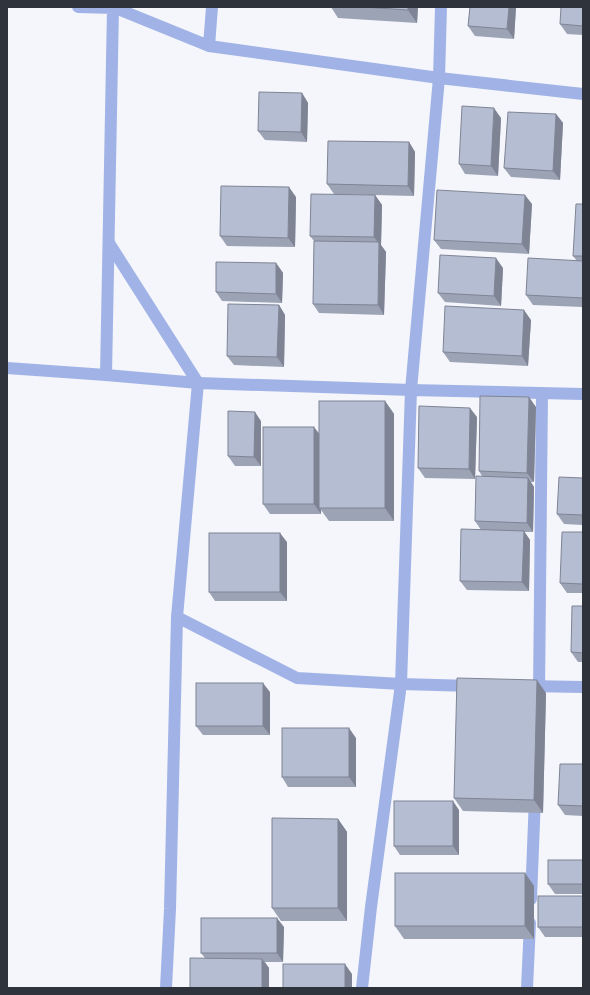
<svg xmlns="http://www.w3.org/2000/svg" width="590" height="995" font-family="Raleway,sans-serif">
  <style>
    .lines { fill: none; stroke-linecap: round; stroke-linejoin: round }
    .minor { stroke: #a1b3e6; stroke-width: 12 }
    .wall { fill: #9ca3b5 }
    .shaded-wall { fill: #7f8494 }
    .building { fill: #b5bdd3; stroke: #7f8494 }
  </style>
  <rect width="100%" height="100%" fill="#f4f6fb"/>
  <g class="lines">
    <g class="minor">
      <path d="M 113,7 L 209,46 L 212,7"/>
      <path d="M 209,46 L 439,78 L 441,7"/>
      <path d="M 7,368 L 106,375 L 113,8 L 78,7"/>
      <path d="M 106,375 L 198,383 L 109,243"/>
      <path d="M 177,617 L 198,383 L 411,390 L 439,78 L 583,94"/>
      <path d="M 526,686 L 583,687"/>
      <path d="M 539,693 L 542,393"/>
      <path d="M 531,899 L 535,797"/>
      <path d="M 166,988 L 170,909 L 177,617 L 297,678 L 401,684 L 472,686"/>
      <path d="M 362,988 L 371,907 L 401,684 L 411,390 L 583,394"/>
      <path d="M 527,988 L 530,923"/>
    </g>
  </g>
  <g class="wall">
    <path d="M 331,7 L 418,7 L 417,23 L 338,18 Z"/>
    <path d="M 470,7 L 516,7 L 514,39 L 475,36 L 468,26 Z"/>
    <path d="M 583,7 L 583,35 L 567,34 L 560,24 Z"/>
    <path d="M 302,93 L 308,103 L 307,142 L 265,140 L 258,131 Z"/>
    <path d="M 556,114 L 563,123 L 560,180 L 511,177 L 504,168 Z"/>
    <path d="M 501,118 L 498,176 L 465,174 L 459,164 Z"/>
    <path d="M 409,142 L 415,152 L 414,196 L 334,194 L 327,184 Z"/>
    <path d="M 375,195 L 382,205 L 381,245 L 386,252 L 384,315 L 319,313 L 313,304 L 314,241 L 310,236 Z"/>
    <path d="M 296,197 L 295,247 L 227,246 L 220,236 Z"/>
    <path d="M 532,204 L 529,254 L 441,249 L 434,240 Z"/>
    <path d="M 583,204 L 583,307 L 533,305 L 526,295 L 577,261 L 573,256 Z"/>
    <path d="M 276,263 L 283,273 L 282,303 L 222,301 L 216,292 Z"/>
    <path d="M 503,268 L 501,306 L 445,302 L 438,293 Z"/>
    <path d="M 279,305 L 285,315 L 284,367 L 234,365 L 227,356 Z"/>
    <path d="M 531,320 L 528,366 L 450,362 L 443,352 Z"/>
    <path d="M 385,401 L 394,414 L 394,521 L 329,521 L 321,510 L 321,514 L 270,514 L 263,504 L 319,434 Z"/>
    <path d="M 536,407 L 534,482 L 531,482 L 534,487 L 533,532 L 524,532 L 530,540 L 529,591 L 467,590 L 460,581 L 481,530 L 475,521 L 482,476 L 479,471 Z"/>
    <path d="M 477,417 L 475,479 L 425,478 L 418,468 Z"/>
    <path d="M 261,421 L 261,466 L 235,466 L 228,456 Z"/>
    <path d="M 583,478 L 583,525 L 564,524 L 557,514 Z"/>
    <path d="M 583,532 L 583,593 L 567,593 L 560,583 Z"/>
    <path d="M 287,542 L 287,601 L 215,601 L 209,592 Z"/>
    <path d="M 583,606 L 583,662 L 578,662 L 571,652 Z"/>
    <path d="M 270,692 L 270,735 L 203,735 L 196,726 Z"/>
    <path d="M 546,693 L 543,813 L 463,811 L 454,798 Z"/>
    <path d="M 356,738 L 356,787 L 288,787 L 282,777 Z"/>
    <path d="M 583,764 L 583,816 L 565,815 L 558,805 Z"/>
    <path d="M 459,810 L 459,855 L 400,855 L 394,846 Z"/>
    <path d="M 338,819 L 347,832 L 347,921 L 281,921 L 272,908 Z"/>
    <path d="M 583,860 L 583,894 L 555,894 L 548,884 Z"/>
    <path d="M 525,873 L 534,886 L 534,939 L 404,939 L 395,926 Z"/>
    <path d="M 583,896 L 583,937 L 545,937 L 538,927 Z"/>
    <path d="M 284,927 L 283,962 L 265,962 L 269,968 L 269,988 L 205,958 L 201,953 Z"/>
  </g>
  <g class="shaded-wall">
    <path d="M 408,7 L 418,7 L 417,23 L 408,10 Z"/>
    <path d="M 509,7 L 516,7 L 514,39 L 507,29 Z"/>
    <path d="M 302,93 L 308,103 L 307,142 L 301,132 Z"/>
    <path d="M 494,108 L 501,118 L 498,176 L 491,166 Z"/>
    <path d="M 556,114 L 563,123 L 560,180 L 553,171 Z"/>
    <path d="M 409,142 L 415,152 L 414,196 L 408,186 Z"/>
    <path d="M 289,187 L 296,197 L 295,247 L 288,238 Z"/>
    <path d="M 375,195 L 382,205 L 381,245 L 386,252 L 384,315 L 378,305 L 379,244 L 374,237 Z"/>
    <path d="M 525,195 L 532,204 L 529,254 L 522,244 Z"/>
    <path d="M 496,258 L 503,268 L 501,306 L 494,296 Z"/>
    <path d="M 276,263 L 283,273 L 282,303 L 276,294 Z"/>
    <path d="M 279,305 L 285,315 L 284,367 L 277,357 Z"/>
    <path d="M 524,310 L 531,320 L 528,366 L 522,356 Z"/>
    <path d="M 529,397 L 536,407 L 534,482 L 527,473 Z"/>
    <path d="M 385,401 L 394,414 L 394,521 L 385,508 Z"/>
    <path d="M 470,408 L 477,417 L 475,479 L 469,469 Z"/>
    <path d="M 255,412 L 261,421 L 261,466 L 254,457 Z"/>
    <path d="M 314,427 L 321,436 L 319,508 L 321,510 L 321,514 L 314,504 Z"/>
    <path d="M 528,478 L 534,487 L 533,532 L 527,523 Z"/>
    <path d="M 524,531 L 530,540 L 529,591 L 522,582 Z"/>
    <path d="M 280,533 L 287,542 L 287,601 L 280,592 Z"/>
    <path d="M 537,680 L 546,693 L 543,813 L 534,800 Z"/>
    <path d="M 263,683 L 270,692 L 270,735 L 263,726 Z"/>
    <path d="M 349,728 L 356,738 L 356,787 L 349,777 Z"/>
    <path d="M 453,801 L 459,810 L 459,855 L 453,846 Z"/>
    <path d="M 338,819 L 347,832 L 347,921 L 338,908 Z"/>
    <path d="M 525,873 L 534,886 L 534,939 L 525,926 Z"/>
    <path d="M 277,918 L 284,927 L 283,962 L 277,953 Z"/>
    <path d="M 262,959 L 269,968 L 269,988 L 262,988 Z"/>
    <path d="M 345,964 L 352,974 L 352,988 L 345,988 Z"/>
  </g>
  <g class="building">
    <path d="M 362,7 L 408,7 L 408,10 Z"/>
    <path d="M 470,7 L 509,7 L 507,29 L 468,26 Z"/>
    <path d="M 561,7 L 583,7 L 583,26 L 560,24 Z"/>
    <path d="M 259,92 L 302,93 L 301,132 L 258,131 Z"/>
    <path d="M 462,106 L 494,108 L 491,166 L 459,164 Z"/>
    <path d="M 508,112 L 556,114 L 553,171 L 504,168 Z"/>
    <path d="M 328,141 L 409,142 L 408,186 L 327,184 Z"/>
    <path d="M 221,186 L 289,187 L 288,238 L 220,236 Z"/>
    <path d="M 437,190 L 525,195 L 522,244 L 434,240 Z"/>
    <path d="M 311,194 L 375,195 L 374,237 L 310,236 Z"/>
    <path d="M 576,204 L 583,204 L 583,256 L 573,256 Z"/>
    <path d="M 314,241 L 379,242 L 378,305 L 313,304 Z"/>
    <path d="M 440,255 L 496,258 L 494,296 L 438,293 Z"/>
    <path d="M 528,258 L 583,261 L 583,298 L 526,295 Z"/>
    <path d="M 216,262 L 276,263 L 276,294 L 216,292 Z"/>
    <path d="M 228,304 L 279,305 L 277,357 L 227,356 Z"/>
    <path d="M 445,306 L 524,310 L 522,356 L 443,352 Z"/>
    <path d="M 480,396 L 529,397 L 527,473 L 479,471 Z"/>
    <rect x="319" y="401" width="66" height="107"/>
    <path d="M 419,406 L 470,408 L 469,469 L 418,468 Z"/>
    <path d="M 228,411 L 255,412 L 254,457 L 228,456 Z"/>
    <rect x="263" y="427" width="51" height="77"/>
    <path d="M 476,476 L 528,478 L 527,523 L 475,521 Z"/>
    <path d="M 559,477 L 583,478 L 583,515 L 557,514 Z"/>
    <path d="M 461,529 L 524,531 L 522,582 L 460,581 Z"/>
    <path d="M 562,532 L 583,532 L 583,584 L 560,583 Z"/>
    <rect x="209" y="533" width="71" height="59"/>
    <path d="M 572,606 L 583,606 L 583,653 L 571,652 Z"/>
    <path d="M 457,678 L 537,680 L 534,800 L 454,798 Z"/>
    <rect x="196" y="683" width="67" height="43"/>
    <rect x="282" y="728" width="67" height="49"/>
    <path d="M 560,764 L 583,764 L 583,806 L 558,805 Z"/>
    <rect x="394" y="801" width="59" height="45"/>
    <path d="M 272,818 L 338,819 L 338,908 L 272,908 Z"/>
    <rect x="548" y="860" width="35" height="24"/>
    <rect x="395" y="873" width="130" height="53"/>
    <rect x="538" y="896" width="45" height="31"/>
    <rect x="201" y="918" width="76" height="35"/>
    <path d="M 190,958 L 262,959 L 262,988 L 190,988 Z"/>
    <rect x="283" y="964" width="62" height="24"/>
  </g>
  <rect width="590" height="995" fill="none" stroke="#2f333b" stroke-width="16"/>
</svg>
